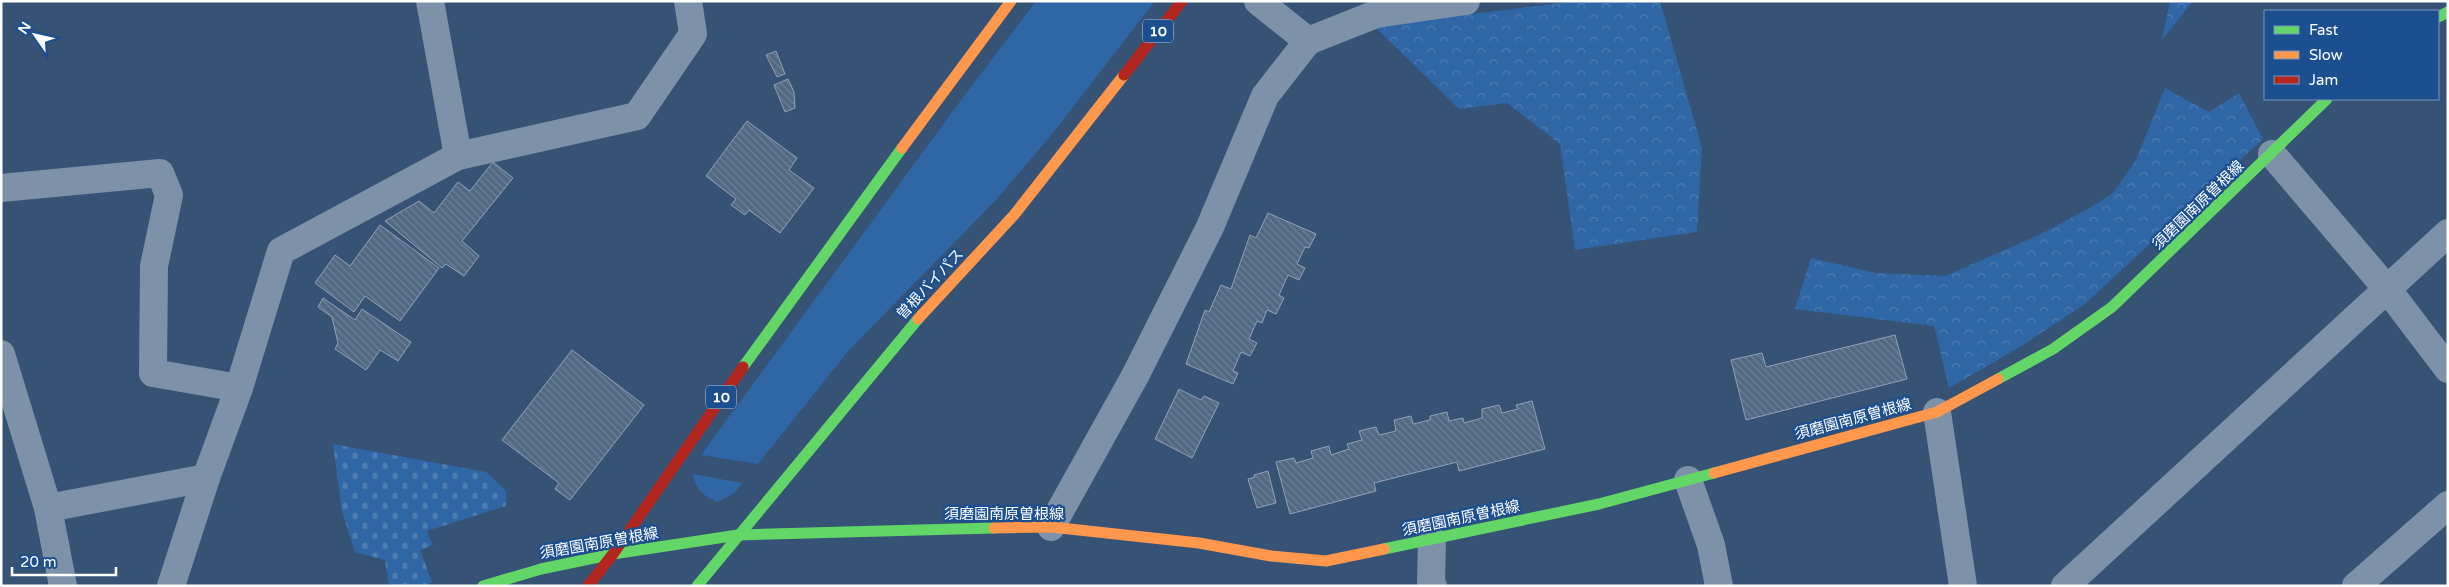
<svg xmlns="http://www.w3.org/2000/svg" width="2449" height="587" font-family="'Varela Round','Noto Sans JP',sans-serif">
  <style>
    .green { fill: #2f66a5 }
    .forest { fill: url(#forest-crowns) }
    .cemetery { fill: url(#cemetery-stones) }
    .building { fill: url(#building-back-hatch); stroke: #92a2b6 }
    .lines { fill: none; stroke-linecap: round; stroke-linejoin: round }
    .street { stroke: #7d92a8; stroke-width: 28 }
    .fast { stroke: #63d668; stroke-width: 11 }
    .slow { stroke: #ff974d; stroke-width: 11 }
    .jam { stroke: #b3261e; stroke-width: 11 }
    .labels { text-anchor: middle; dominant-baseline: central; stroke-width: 4.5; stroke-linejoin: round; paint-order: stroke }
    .shield { fill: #1b4f8f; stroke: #bbcadd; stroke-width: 1 }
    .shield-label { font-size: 14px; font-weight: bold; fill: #fff }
    .street-label { font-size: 15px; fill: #fff; stroke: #1b4f8f }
  </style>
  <defs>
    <pattern id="forest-crowns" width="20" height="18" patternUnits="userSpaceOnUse" patternTransform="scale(1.25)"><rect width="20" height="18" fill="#2f66a5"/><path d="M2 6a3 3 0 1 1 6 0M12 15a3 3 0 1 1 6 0" fill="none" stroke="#4e7db2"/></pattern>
    <pattern id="cemetery-stones" width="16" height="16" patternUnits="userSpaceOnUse" patternTransform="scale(1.25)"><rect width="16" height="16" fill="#2f66a5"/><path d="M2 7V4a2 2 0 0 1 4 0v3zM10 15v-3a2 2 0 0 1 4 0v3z" fill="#4e7db2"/></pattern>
    <pattern id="building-back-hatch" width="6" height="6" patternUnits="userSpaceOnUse" patternTransform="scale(1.25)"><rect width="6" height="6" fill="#526984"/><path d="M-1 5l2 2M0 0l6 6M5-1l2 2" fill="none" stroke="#6c8096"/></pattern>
  </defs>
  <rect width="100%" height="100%" fill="#365274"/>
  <g class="green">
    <path d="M 1036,1 L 1155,1 L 1053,133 L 996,200 L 850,349 L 758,464 L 701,455 L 961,100 Z"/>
    <path d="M 693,474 L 742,483 L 735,493 L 717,502 C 703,495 696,490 693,474 Z"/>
  </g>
  <g class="forest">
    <path d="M 1577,1 L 1660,1 L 1702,148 L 1697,232 L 1575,250 L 1560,144 L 1507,103 L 1459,109 L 1374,26 Z"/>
    <path d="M 2170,1 L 2193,1 L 2162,40 Z"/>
    <path d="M 2165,88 L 2209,112 L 2239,93 L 2263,139 L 2085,304 L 2020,347 L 1949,388 L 1934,326 L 1795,309 L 1811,258 L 1876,273 L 1945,276 L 2039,235 L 2093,206 L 2113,193 L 2136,160 Z"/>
  </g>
  <path class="cemetery" d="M 333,444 L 486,472 L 506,491 L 506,506 L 427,531 L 433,545 L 420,550 L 432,582 L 424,586 L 389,586 L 385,560 L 355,552 L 342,512 Z"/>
  <g class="building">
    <path d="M 776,51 L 785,74 L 777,77 L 766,55 Z"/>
    <path d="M 788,79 L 794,92 L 795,108 L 785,112 L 774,85 Z"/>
    <path d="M 747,121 L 797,158 L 789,170 L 814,188 L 780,233 L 749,210 L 745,215 L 731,205 L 736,199 L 706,176 Z"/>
    <path d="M 493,162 L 513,178 L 462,241 L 479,256 L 464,276 L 446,264 L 442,268 L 385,221 L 419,201 L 434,213 L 458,182 L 470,191 Z"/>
    <path d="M 1268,213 L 1316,234 L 1309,248 L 1305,247 L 1297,264 L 1305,268 L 1299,280 L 1288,275 L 1279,295 L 1284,298 L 1276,314 L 1267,310 L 1262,323 L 1257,321 L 1249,339 L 1257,343 L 1250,356 L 1241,352 L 1233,371 L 1238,373 L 1233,384 L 1186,364 L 1205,310 L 1209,312 L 1221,285 L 1231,289 L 1250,235 L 1256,238 Z"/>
    <path d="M 380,225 L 439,268 L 400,321 L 365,296 L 354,312 L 315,283 L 335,255 L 350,266 Z"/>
    <path d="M 323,298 L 355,320 L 362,309 L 411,342 L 398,361 L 380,350 L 366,370 L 335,349 L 338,343 L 332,317 L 318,307 Z"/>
    <path d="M 1895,335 L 1907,379 L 1746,420 L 1731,360 L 1762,353 L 1766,367 Z"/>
    <path d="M 572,350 L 644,405 L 570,500 L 555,489 L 559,483 L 502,440 Z"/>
    <path d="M 1179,389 L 1201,400 L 1204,396 L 1219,403 L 1192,458 L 1155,439 Z"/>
    <path d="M 1532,401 L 1545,449 L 1459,471 L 1457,462 L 1374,483 L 1376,491 L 1290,514 L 1276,462 L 1294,458 L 1296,463 L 1313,458 L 1311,451 L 1329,446 L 1331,455 L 1349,449 L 1347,444 L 1362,440 L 1359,431 L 1376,427 L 1379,435 L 1396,431 L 1394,420 L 1411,416 L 1413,424 L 1430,420 L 1430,416 L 1447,412 L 1449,421 L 1463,418 L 1464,423 L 1482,418 L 1482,409 L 1499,405 L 1502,413 L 1518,409 L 1516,405 Z"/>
    <path d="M 1268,471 L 1276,503 L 1257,508 L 1248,479 L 1255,477 L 1254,475 Z"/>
  </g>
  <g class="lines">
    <g class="street">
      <path d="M 430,1 L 458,156"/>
      <path d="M 1308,41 L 1376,14 L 1466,1"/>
      <path d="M 2272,154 L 2388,290 L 2448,369"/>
      <path d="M 1,188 L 160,173 L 169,195 L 154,266 L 153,373 L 239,388"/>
      <path d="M 1,354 L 48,508 L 63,586"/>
      <path d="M 1937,412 L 1963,586"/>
      <path d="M 1688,480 L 1711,545 L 1719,586"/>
      <path d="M 48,508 L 206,478 L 239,388 L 281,251 L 458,156 L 637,116 L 693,34 L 688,1"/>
      <path d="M 1051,527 L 1135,376 L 1210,227 L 1265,96 L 1308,41 L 1258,1"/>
      <path d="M 1432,540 L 1431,583 L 1433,586"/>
      <path d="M 171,586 L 206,478"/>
      <path d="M 2065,586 L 2448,233"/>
      <path d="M 2356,586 L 2448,505"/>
    </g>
    <g class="fast">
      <path d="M 2438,17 L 2448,12"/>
      <path d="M 743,367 L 902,148"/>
      <path d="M 1998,379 L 2053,349 L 2112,307 L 2327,99"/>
      <path d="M 1384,549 L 1599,504 L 1714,473"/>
      <path d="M 483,586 L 541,569 L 613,554 L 738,535 L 994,528"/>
      <path d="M 697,586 L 918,319"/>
    </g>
    <g class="slow">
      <path d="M 902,148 L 1011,1"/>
      <path d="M 918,319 L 1014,215 L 1124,75"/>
      <path d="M 1714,473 L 1937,412 L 1998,379"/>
      <path d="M 994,528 L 1051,527 L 1199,543 L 1271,556 L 1326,561 L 1384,549"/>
    </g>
    <g class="jam">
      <path d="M 1124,75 L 1182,1"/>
      <path d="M 588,586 L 613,554 L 743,367"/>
    </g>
  </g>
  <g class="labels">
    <g class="shield">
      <rect x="1143" y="19.5" width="30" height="23" rx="4"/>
      <rect x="706" y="385.5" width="30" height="23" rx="4"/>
    </g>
    <g class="shield-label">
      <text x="1158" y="31">10</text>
      <text x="721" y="397">10</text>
    </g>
    <g class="street-label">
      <text transform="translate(2198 205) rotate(-44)">須磨園南原曽根線</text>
      <text transform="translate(930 284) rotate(-47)">曽根バイパス</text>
      <text transform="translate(1853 419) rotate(-15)">須磨園南原曽根線</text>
      <text x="1004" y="514">須磨園南原曽根線</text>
      <text transform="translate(1461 518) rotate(-12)">須磨園南原曽根線</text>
      <text transform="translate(599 543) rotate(-10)">須磨園南原曽根線</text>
    </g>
  </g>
  <rect width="2449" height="587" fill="none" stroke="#ffffff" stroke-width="5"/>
  <rect x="2264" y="10" width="175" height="90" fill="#1b4f8f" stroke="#7695bc"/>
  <rect x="2274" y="26" width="25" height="8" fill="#63d668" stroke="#7695bc"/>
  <text x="2309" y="35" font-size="15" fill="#ffffff">Fast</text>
  <rect x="2274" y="51" width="25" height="8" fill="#ff974d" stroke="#7695bc"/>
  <text x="2309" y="60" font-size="15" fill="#ffffff">Slow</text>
  <rect x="2274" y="76" width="25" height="8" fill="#b3261e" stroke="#7695bc"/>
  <text x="2309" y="85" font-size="15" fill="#ffffff">Jam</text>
  <g transform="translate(35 35) rotate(304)" stroke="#1b4f8f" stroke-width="4" paint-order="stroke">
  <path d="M0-4L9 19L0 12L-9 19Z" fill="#ffffff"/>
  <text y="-8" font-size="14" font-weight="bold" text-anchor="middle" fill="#ffffff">N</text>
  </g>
  <path d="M12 567v8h104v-8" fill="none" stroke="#ffffff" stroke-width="2.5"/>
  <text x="20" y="567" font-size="15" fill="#ffffff" stroke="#1b4f8f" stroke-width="4" paint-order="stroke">20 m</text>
</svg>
